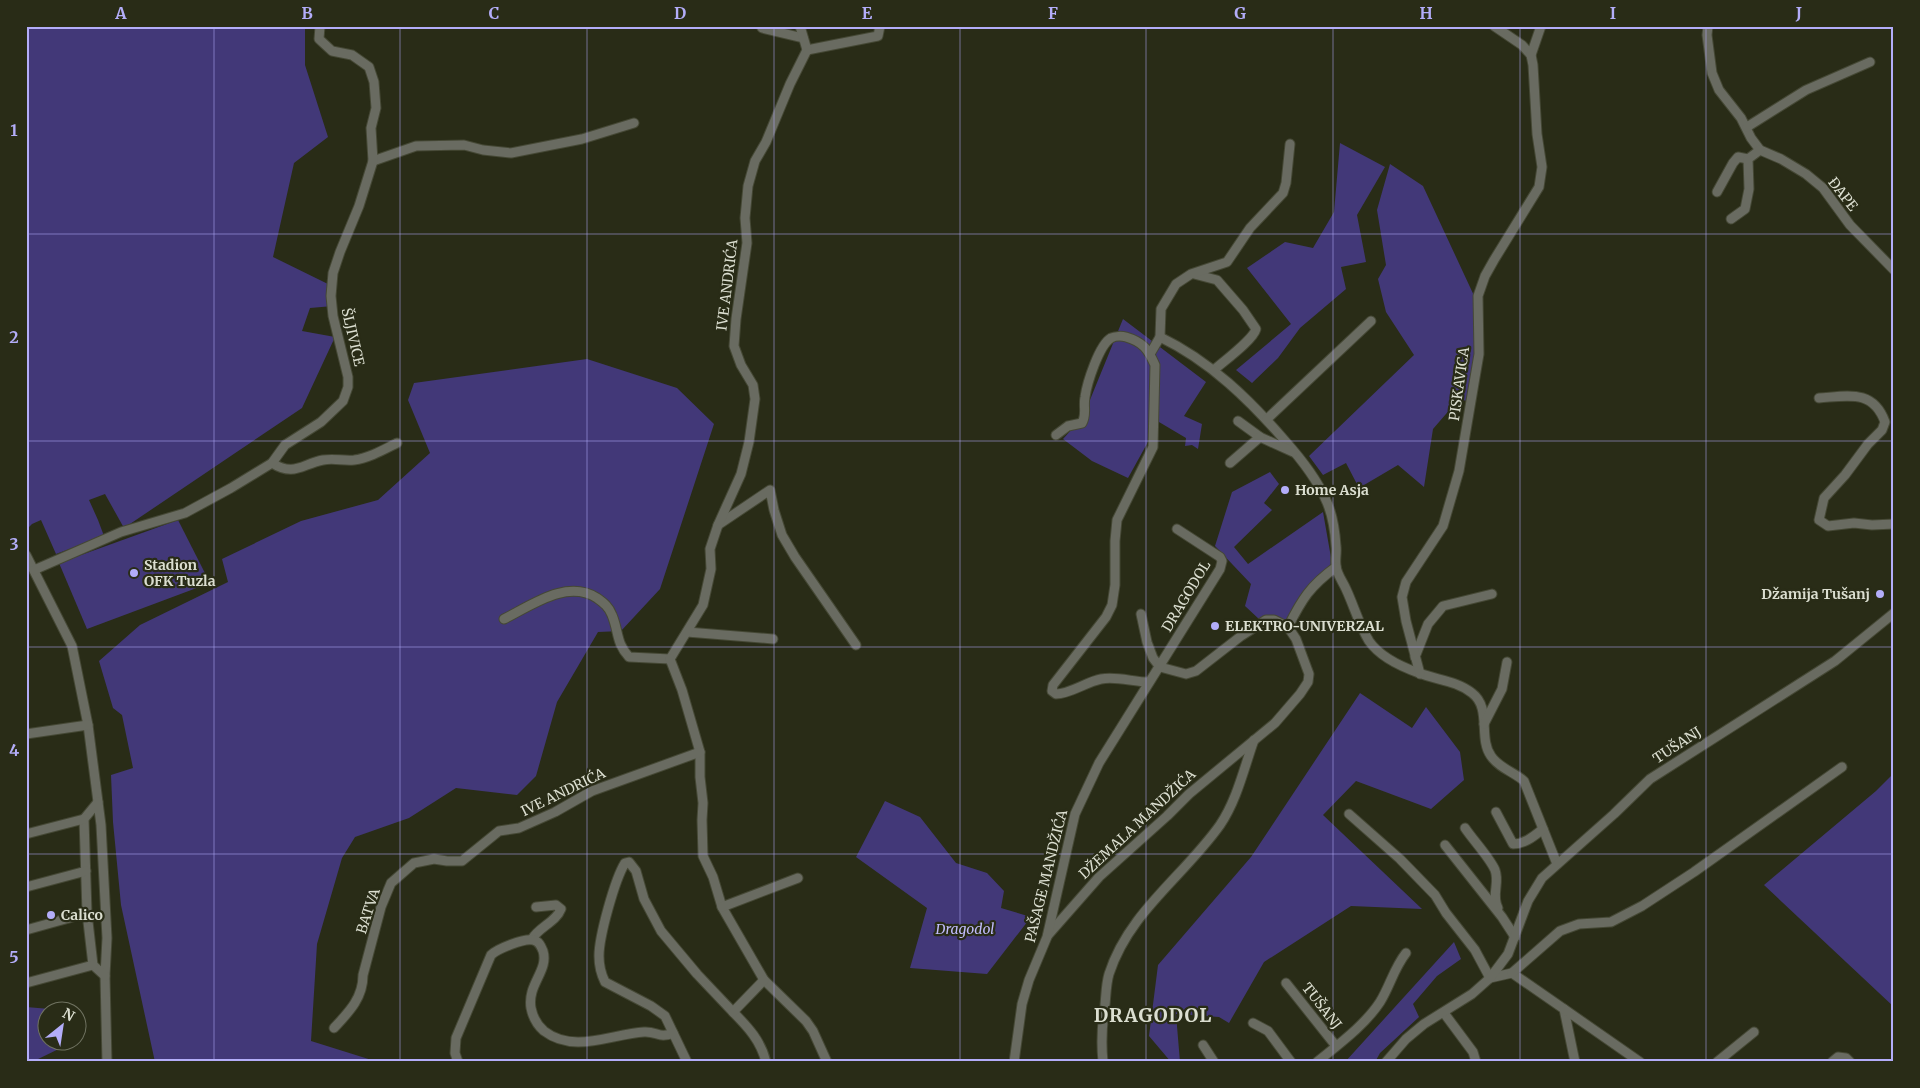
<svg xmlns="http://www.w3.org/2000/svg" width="1920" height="1088" font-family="Merriweather,serif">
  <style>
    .green { fill: #423878 }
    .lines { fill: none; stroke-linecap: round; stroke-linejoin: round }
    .minor-casing { stroke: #454835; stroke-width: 11 }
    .minor { stroke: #696b61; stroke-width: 9 }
    .grid { fill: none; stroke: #b3adf9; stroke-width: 1; stroke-opacity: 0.55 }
    .poi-dot { fill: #b3adf9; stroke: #292c17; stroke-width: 2 }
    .labels { text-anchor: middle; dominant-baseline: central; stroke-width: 4.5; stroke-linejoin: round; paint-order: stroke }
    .street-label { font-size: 14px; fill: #dbded0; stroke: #292c17 }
    .poi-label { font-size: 14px; font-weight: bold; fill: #dbded0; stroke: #292c17; text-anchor: start }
    .park-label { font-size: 14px; font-style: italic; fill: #c1bcfc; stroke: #292c17 }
    .district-label { font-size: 19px; font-weight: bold; letter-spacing: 1px; fill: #dbded0; stroke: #292c17 }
    .neatline { fill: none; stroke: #b3adf9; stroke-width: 2 }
    .grid-label { font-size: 16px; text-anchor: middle; font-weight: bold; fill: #b3adf9 }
  </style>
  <rect width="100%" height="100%" fill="#292c17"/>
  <g class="green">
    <path d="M 26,26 L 305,26 L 305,65 L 328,137 L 294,163 L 273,257 L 330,285 L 333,306 L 310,308 L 302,331 L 335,337 L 302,408 L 124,528 L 105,494 L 89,500 L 98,520 L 104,536 L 56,554 L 41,520 L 32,524 L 26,530 Z"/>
    <path d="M 1340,143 L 1385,167 L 1357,215 L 1366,262 L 1341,267 L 1346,289 L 1300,328 L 1278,358 L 1252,383 L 1236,370 L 1291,324 L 1247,268 L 1285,242 L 1313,248 L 1334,212 Z"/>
    <path d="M 1390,164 L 1423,186 L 1483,315 L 1474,401 L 1458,400 L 1433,429 L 1424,487 L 1398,465 L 1359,488 L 1346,463 L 1323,475 L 1309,456 L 1414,355 L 1386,312 L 1378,279 L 1386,265 L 1377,210 Z"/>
    <path d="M 1123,319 L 1206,382 L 1184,416 L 1202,424 L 1198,449 L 1192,445 L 1185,446 L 1186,438 L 1159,422 L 1128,478 L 1092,461 L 1063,439 L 1083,417 Z"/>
    <path d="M 587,359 L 677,388 L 714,424 L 660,589 L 621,631 L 598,632 L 557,702 L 536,776 L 517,795 L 456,788 L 409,818 L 355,837 L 342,858 L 317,944 L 311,1041 L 378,1062 L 155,1062 L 121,905 L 113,822 L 111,775 L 133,768 L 122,715 L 113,708 L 99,661 L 140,625 L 228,582 L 222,559 L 301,521 L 378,500 L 430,453 L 408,400 L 414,383 Z"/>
    <path d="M 1270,472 L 1279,484 L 1264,503 L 1272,510 L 1234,547 L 1248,564 L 1323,512 L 1333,569 L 1307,592 L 1293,622 L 1260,620 L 1245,606 L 1251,584 L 1215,546 L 1232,492 Z"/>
    <path d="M 178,520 L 210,583 L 87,629 L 59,563 Z"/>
    <path d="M 1360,693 L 1412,728 L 1426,707 L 1460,752 L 1464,780 L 1431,809 L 1356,781 L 1323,815 L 1422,909 L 1351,906 L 1264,962 L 1229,1023 L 1219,1017 L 1176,1014 L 1180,1062 L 1171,1062 L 1149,1036 L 1158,965 L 1251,857 Z"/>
    <path d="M 1894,773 L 1894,1007 L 1764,885 L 1876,791 Z"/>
    <path d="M 885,801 L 920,817 L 956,863 L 987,873 L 1004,891 L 1001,908 L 1031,917 L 987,974 L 910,968 L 927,908 L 856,857 Z"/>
    <path d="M 1454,942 L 1461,959 L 1437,976 L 1413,1004 L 1419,1017 L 1380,1053 L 1375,1062 L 1345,1062 Z"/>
    <path d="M 26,1007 L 62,1010 L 48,1010 L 48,1040 L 72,1041 L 71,1043 L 32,1062 L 26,1062 Z"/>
  </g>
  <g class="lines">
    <g class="minor-casing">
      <g id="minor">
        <path d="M 1494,26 L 1522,45 L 1531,55"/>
        <path d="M 1708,26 L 1707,35 L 1712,73 L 1719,90 L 1741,118 L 1751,138 L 1760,150 L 1781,159 L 1806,174 L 1823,188 L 1850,225 L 1894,270"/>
        <path d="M 762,28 L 803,38"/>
        <path d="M 807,50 L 878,36 L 880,26"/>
        <path d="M 1747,127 L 1806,90 L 1870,62"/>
        <path d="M 373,161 L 416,146 L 464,145 L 483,150 L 511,153 L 582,139 L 634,123"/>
        <path d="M 1717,192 L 1733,163 L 1738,157 L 1748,159"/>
        <path d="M 1731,219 L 1745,209 L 1749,189 L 1748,159 L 1760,150"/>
        <path d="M 1194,274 L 1217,280 L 1243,310 L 1256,329 C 1253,340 1224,361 1214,370"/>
        <path d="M 1160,337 C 1210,361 1250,400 1286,442 C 1301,459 1316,478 1325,498 C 1332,512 1335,530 1336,546 C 1337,552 1335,559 1336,565 C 1336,573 1343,582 1346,589 C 1354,606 1359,625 1369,641 C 1380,657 1402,667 1419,673 C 1437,680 1457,681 1472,693 C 1492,708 1478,738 1491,756 C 1499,768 1514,772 1524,781 L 1557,864"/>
        <path d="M 1150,354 L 1160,337 L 1161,309 L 1176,284 L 1191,274 L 1227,262 L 1250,228 L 1283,193 L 1286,183 L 1290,144"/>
        <path d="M 1819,398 C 1848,396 1873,389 1885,422 L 1882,430 L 1868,444 L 1845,475 L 1824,498 L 1819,520 L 1828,526 L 1854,523 L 1872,525 L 1894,524"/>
        <path d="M 1267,419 L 1371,321"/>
        <path d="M 1238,421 L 1260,437 L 1293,452"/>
        <path d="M 1056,435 L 1068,426 L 1082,423 C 1087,414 1083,407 1085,397 C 1087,383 1099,345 1111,338 C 1115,336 1122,336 1126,337 C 1143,342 1148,349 1155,365 L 1153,447 L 1117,520 L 1115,541 L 1115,585 L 1112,605 L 1106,617 L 1053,685 L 1052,691 L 1056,694 C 1070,694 1086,682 1101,679 C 1117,676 1133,682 1149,682"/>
        <path d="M 272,463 C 294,477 302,464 323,460 C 334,458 343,461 354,460 C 369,458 383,450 397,443"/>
        <path d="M 1230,463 L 1260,437"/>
        <path d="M 718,525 L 770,490 L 774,510 L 782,535 L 795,557 L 856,645"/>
        <path d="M 26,555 L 72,646 L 88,725 L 101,825 L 107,938 L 105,976 L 107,1062"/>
        <path d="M 34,570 L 121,532 L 185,513 L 231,488 L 272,463 L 285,445 L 321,422 L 343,401 L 348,387 L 348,377 L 333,316 L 331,296 L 333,273 L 340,252 L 359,206 L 373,161 L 371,128 L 376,108 L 374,82 L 369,67 L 352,55 L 332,51 L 319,39 L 320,26"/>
        <path d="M 1141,614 L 1147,642 L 1153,658 L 1160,667 L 1186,674 L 1196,671 L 1241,636 L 1266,620 L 1274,620 L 1288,627"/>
        <path d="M 504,619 C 532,605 567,579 597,598 C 604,603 609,607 612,615 C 619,632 616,643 629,657 L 670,659"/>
        <path d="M 687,632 L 773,639"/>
        <path d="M 1415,657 L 1428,624 L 1443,606 L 1492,594"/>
        <path d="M 670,659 L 703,605 L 711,569 L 710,549 L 718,525 L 741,474 L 749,442 L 755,399 L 753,385 L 741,365 L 734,346 L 736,319 L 747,243 L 745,218 L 748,186 L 755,161 L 766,142 L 790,84 L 807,50 L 800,26"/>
        <path d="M 670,659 L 682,690 L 700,752 L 700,777 L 703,803 L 702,820 L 703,856 L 713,877 L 722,907 L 764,980 L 806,1021 L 813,1031 L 827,1062"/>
        <path d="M 1420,674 L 1406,621 L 1402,597 L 1406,582 L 1443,526 L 1459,471 L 1479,354 L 1478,296 L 1485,276 L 1494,260 L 1539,187 L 1542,167 L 1537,134 L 1533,65 L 1531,55 L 1541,26"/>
        <path d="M 1484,724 L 1502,689 L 1507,662"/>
        <path d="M 26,734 L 88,725"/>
        <path d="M 98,802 L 84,819 L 87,913 L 93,965 L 105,976"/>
        <path d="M 1496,812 L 1513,844 C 1525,844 1534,836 1543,829"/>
        <path d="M 1349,814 L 1400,859 L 1435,895 L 1446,913 L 1475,950 L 1490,978 L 1512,973 L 1564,1009 L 1575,1062"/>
        <path d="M 1465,828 C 1473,840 1490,858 1495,870 C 1500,883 1491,895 1498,908"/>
        <path d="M 26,834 L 84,819"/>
        <path d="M 1445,845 L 1502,917 L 1515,937"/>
        <path d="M 26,887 L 86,871"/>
        <path d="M 722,907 L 798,878"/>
        <path d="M 26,930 L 87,913"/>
        <path d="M 1048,935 L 1099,877 L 1167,816 L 1189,794 L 1275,723 L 1300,694 L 1308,682 L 1309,674 L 1296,639 L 1288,627 C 1302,599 1310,586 1336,567"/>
        <path d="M 532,939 C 539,927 556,922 561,909 L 556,905 L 536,907"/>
        <path d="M 1512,973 L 1560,931 L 1579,924 L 1611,922 L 1642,906 L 1694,872 L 1842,767"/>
        <path d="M 26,983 L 93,965"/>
        <path d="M 1286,983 L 1336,1046"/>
        <path d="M 1564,1009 L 1640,1062"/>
        <path d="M 733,1012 C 748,1027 761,1041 766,1062"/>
        <path d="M 1444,1013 L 1473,1052 L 1476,1062"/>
        <path d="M 1253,1023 L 1268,1031 L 1291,1062"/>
        <path d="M 334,1028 C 349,1012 363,998 363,975 L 381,907 L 391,883 L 414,863 L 434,859 L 447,861 L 462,861 L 499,831 L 519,828 L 555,812 L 592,791 L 700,752"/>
        <path d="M 1203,1045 L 1214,1062"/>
        <path d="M 458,1062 L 455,1053 L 456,1038 L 491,955 C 497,949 524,938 533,940 C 539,941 541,946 543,951 C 549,971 527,984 531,1008 C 533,1018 537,1025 544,1031 C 574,1054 611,1034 644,1032 C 657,1031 659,1039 673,1033"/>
        <path d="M 687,1062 L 665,1016 L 651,1006 L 605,982 C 601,974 599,964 599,956 C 599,936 615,879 625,863 L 629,862 L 636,871 L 644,899 L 661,931 L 697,974 L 733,1012 L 764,980"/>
        <path d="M 1014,1062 L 1022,1004 L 1029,980 L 1047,937 L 1075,814 L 1099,763 L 1220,569 L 1222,561 L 1220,557 L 1177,529"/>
        <path d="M 1103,1062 C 1101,1043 1102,1024 1105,1005 C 1106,995 1106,984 1109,974 C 1129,912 1183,877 1220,825 C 1237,800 1244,768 1254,740"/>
        <path d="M 1317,1062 C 1339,1044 1365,1025 1380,1002 C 1390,986 1394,968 1406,953"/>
        <path d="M 1386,1062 L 1406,1039 L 1424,1024 L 1472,994 L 1490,978 L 1508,954 L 1528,901 L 1542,878 L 1614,814 L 1650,779 L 1835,661 L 1894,613"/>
        <path d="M 1717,1062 L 1754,1032"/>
        <path d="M 1832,1062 L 1838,1057 L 1846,1058 L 1850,1062"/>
      </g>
    </g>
    <use href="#minor" class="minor"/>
  </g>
  <path class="grid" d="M 214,26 L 214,1062M 400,26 L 400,1062M 587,26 L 587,1062M 774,26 L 774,1062M 960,26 L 960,1062M 1146,26 L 1146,1062M 1333,26 L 1333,1062M 1520,26 L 1520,1062M 1706,26 L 1706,1062M 26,234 L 1894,234M 26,441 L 1894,441M 26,647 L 1894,647M 26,854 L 1894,854"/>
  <g class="poi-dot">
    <circle cx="1285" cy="490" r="5"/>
    <circle cx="134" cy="573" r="5"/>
    <circle cx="1880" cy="594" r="5"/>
    <circle cx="1215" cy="626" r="5"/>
    <circle cx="51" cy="915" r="5"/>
  </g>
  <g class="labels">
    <g class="street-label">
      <text transform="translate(1843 194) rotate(52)">ĐAPE</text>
      <text transform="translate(727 285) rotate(-83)">IVE ANDRIĆA</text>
      <text transform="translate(353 337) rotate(77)">ŠLJIVICE</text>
      <text transform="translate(1459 384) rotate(-82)">PISKAVICA</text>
      <text transform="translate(1186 596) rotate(-59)">DRAGODOL</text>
      <text transform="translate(1677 745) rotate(-33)">TUŠANJ</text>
      <text transform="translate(563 792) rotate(-26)">IVE ANDRIĆA</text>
      <text transform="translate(1137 824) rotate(-43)">DŽEMALA MANDŽIĆA</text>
      <text transform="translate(1046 876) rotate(-76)">PAŠAGE MANDŽIĆA</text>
      <text transform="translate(368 911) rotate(-72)">BATVA</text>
      <text transform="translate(1322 1006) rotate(52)">TUŠANJ</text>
    </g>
    <g class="poi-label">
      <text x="1295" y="490">Home Asja</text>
      <text x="144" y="565">Stadion<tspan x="144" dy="16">OFK Tuzla</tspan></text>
      <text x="1870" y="594" text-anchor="end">Džamija Tušanj</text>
      <text x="1225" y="626">ELEKTRO-UNIVERZAL</text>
      <text x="61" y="915">Calico</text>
    </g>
    <g class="park-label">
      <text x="965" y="929">Dragodol</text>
    </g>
    <g class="district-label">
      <text x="1153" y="1015">DRAGODOL</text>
    </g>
  </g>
  <rect width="1920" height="1088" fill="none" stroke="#292c17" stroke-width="55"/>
  <g transform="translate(62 1026) rotate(30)"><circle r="24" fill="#292c17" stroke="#707361"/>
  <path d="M0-4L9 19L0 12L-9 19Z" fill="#b3adf9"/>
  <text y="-8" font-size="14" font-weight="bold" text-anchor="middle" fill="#dbded0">N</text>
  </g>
  <rect x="28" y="28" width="1864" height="1032" class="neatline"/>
  <g class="grid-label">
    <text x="121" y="19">A</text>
    <text x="307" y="19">B</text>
    <text x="494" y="19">C</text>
    <text x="680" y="19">D</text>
    <text x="867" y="19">E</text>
    <text x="1053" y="19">F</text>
    <text x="1240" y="19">G</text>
    <text x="1426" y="19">H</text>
    <text x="1613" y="19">I</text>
    <text x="1799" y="19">J</text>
    <text x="14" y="136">1</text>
    <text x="14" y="343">2</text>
    <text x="14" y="550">3</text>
    <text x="14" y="756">4</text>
    <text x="14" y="963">5</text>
  </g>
</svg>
